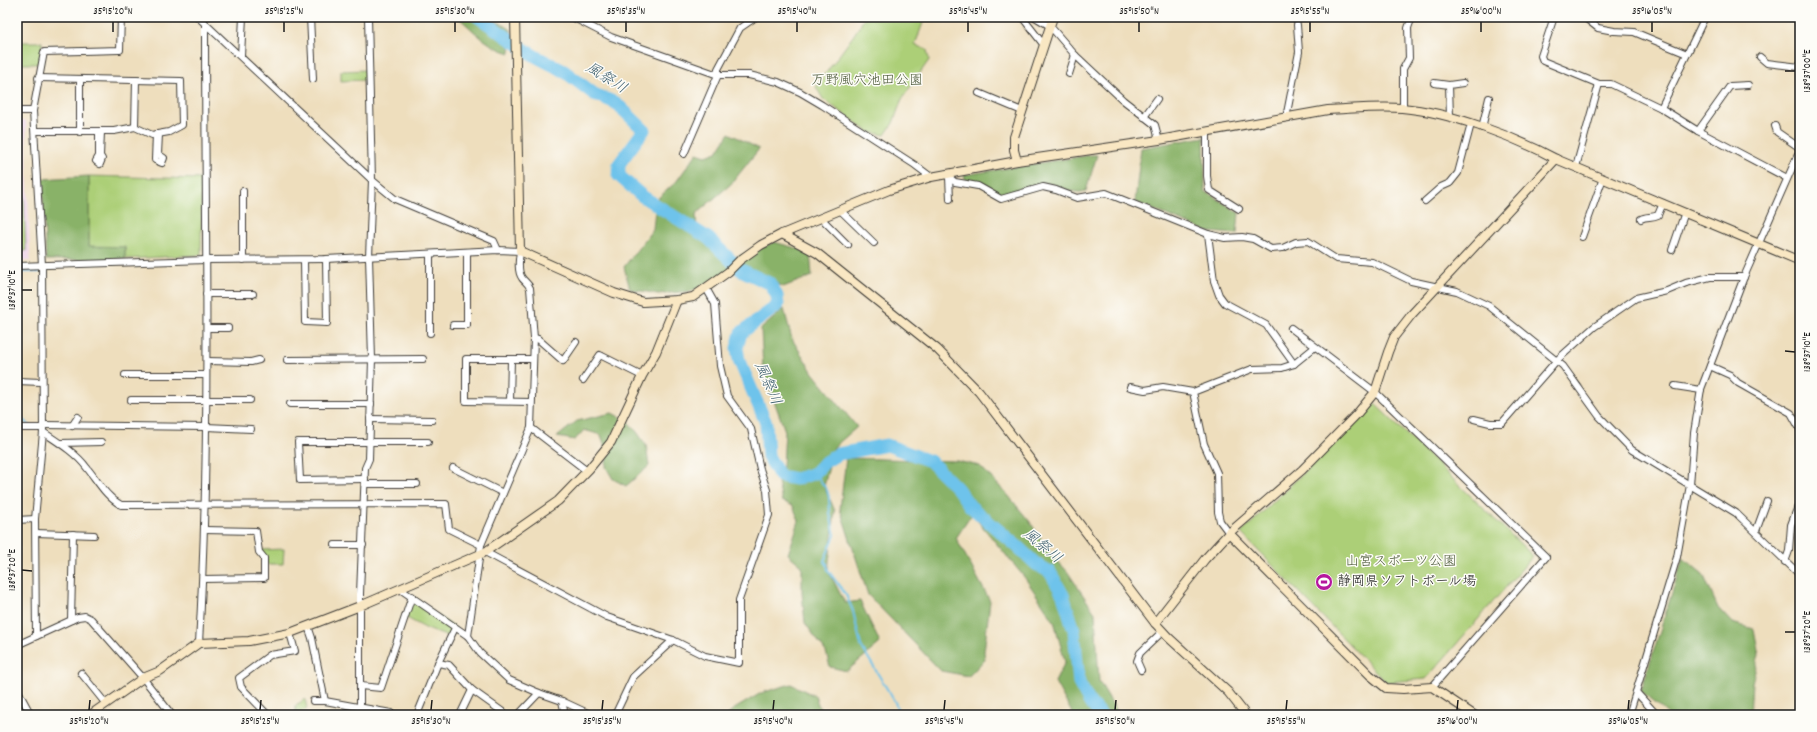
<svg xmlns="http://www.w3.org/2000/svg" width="1817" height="732" font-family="Dekko,'Klee One',sans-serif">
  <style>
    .built { fill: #edd0e9 }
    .green { fill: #accf77; stroke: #64764a }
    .forest { fill: #89b268; stroke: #526742 }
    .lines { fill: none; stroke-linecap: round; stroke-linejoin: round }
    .stream { stroke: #6ec3eb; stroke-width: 2 }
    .river { stroke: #6ec3eb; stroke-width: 13 }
    .street-casing { stroke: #3c3934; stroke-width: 8 }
    .secondary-casing { stroke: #3c3934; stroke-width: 10 }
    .street { stroke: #fff; stroke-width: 6 }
    .secondary { stroke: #f9e7c3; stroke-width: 8 }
    .ticks { fill: none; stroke: #1c1c1c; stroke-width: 1.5 }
    .labels { text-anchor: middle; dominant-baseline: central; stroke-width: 3; stroke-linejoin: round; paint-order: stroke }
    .park-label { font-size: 14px; fill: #4e5b3c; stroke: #fdfcf7 }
    .poi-label { font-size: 14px; fill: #1c1c1c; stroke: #fdfcf7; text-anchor: start }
    .water-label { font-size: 15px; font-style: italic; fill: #3d5f6f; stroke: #fdfcf7 }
    .neatline { fill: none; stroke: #1c1c1c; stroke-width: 1.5 }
    .ticks-label { font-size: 10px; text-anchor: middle; fill: #1c1c1c }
  </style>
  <rect width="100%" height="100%" fill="#fdfcf7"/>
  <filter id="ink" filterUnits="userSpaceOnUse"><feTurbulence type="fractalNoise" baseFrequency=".025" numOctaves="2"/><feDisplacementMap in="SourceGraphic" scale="8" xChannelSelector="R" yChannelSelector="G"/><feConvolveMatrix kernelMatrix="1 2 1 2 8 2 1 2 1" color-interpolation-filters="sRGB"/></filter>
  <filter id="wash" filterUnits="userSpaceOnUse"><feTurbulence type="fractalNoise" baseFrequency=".012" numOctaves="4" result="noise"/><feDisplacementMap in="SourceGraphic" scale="16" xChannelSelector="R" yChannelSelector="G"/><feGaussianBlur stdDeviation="0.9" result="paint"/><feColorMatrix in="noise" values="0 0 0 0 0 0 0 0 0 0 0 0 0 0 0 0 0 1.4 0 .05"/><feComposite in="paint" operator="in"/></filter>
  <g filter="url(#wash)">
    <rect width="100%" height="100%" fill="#eedebd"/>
    <path class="built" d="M 17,121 L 26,121 L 30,261 L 17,261 Z"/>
    <g class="green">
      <path d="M 865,17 L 925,17 L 915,45 L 927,50 L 929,60 L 902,99 L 893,123 L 885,135 L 869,132 L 823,99 L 816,87 C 832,63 851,42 865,17 Z"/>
      <path d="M 17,42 L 42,42 L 42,51 L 38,64 L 17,64 Z"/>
      <path d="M 367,70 L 367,80 L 341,81 L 341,71 Z"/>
      <path d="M 17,127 L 21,127 L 26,251 L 17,251 Z"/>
      <path d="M 89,176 L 202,179 L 201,255 L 125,259 L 125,247 L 89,247 Z"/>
      <path d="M 1375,404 L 1533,556 L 1426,679 L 1386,682 L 1241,533 Z"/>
      <path d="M 284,549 L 283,564 L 267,564 L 261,550 Z"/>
      <path d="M 412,596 L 455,628 L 451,638 L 427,629 L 405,617 Z"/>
      <path d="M 305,699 L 307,708 L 297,715 L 295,706 Z"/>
    </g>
    <g class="forest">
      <path d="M 458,17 C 478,17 495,17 511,30 L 510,53 C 488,47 475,32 458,17 Z"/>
      <path d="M 729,133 L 759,149 L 731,184 L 696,214 L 697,232 L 729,258 L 746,255 L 774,242 L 810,252 L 812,276 L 783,287 L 764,275 L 728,272 L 692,291 L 658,294 L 630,289 L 624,267 L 653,229 L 656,200 L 676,182 L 697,153 L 706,156 L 717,152 Z"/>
      <path d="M 1204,137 L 1205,191 L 1239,213 L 1237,234 L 1208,232 L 1135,202 L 1141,148 Z"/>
      <path d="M 1091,155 L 1097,155 L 1086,191 C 1071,196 1059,183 1043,183 C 1032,183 1013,193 1001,196 L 980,183 L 965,179 L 964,175 Z"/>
      <path d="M 89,176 L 89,246 L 125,247 L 125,259 L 46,260 L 42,179 Z"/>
      <path d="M 784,309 L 792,339 L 813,373 L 857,427 L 834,447 L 824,486 L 835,511 L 828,570 L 845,603 L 860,601 L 880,643 L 847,671 L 830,667 L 826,652 L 805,623 L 802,593 L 802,566 L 788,554 L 799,521 L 793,506 L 782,501 L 778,482 L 783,466 L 785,431 L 763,370 L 761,329 Z"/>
      <path d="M 612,413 L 627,421 L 637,432 L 646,445 L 649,466 L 626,486 L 613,479 L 606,467 L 607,452 L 601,435 L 584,430 L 575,440 L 557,437 L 577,421 Z"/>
      <path d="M 846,458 L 957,461 L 980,466 L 1007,494 L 1030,522 L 1050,553 L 1067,571 L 1095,613 L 1099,681 L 1119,715 L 1074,715 L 1071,711 L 1055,682 L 1065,662 L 1054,621 L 1025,578 L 972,514 L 956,538 L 990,601 L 984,652 L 985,659 L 969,676 L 941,671 L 868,595 L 840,509 Z"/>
      <path d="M 1683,558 L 1703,574 L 1718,608 L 1732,623 L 1754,629 L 1759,655 L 1752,683 L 1750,715 L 1669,715 L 1641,691 Z"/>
      <path d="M 791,684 L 815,696 L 822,715 L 728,715 L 731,711 L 761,693 Z"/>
    </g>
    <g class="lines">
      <g class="stream">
        <path d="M 17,272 L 40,272"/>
        <path d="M 17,415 L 30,426"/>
        <path d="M 815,473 L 827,490 L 829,497 L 830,514 L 835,535 L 824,561 L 827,564 L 828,570 L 846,595 L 853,611 L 861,646 L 895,702 L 899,715"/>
        <path d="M 17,701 L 24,715"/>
      </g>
      <path class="river" d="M 478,17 L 533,55 L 564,71 L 594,94 L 616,103 L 644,130 L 619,164 L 619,174 L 618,175 L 642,196 L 708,238 L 741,270 L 771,284 L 777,296 L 778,305 L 741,333 L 737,348 L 739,360 L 766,423 L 768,456 L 780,476 L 796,479 L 815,473 L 825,462 L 838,454 L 887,445 L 930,461 L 957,488 L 970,506 L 1018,547 L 1036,564 L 1050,572 L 1063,595 L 1074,630 L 1079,683 L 1090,703 L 1101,715"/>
    </g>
  </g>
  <g filter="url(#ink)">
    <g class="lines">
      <g class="street-casing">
        <g id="street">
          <path d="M 198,17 L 372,180 L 395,199 L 494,241 L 498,250"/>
          <path d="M 310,17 L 313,79"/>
          <path d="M 572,17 L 611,37 L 718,75 L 749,75 L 778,82 L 800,92 L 822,105 L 915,165 L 931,177"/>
          <path d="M 1022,17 L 1043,44"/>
          <path d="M 1035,17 L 1050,26 L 1075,55 L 1123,100 L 1155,125 L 1159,140"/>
          <path d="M 1554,17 L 1541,56 L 1543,61 L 1599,84 L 1611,84 L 1661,108 L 1698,131 L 1787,178"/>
          <path d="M 1584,17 L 1598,28 L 1614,31 L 1634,32 L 1687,54"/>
          <path d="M 241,56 L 243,17"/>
          <path d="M 1760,57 L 1767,63 L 1800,67"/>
          <path d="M 1069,74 L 1075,55"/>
          <path d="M 1434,83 L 1449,85 L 1450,117"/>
          <path d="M 1449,85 L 1463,83"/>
          <path d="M 979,93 L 1022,111"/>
          <path d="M 1403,108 L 1403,69 L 1409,58 L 1408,28 L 1412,17"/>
          <path d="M 1661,108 L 1705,17"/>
          <path d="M 17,111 L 33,111"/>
          <path d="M 1144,117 L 1157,99"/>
          <path d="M 1286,118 L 1299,52 L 1297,25"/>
          <path d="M 1775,126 L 1777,132 L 1800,148"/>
          <path d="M 135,127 L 136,80"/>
          <path d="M 1482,128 L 1489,98"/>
          <path d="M 35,131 L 114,131 L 135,127 L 152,135 L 169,132 L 182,125 L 181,81 L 38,78"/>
          <path d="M 1698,131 L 1730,86 L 1748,85"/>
          <path d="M 80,132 L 80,79"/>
          <path d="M 99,132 L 99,156 L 96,161 L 100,164 L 102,159 L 100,156 L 101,132"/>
          <path d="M 1207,132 L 1207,176 L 1209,190 L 1239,209"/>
          <path d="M 156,134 L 155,160 L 162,163 L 164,158 L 158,154 L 159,134"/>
          <path d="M 684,154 L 718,75 L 718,69 L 740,28 L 756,17"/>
          <path d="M 1576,167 L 1599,84"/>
          <path d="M 945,174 L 955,182 L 978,186 L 1001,199 L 1043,187 L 1056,190 L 1077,198 L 1106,193 L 1208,234 L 1214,281 L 1219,295 L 1225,303 L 1266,325 L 1294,364"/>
          <path d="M 949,177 L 950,199"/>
          <path d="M 1425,201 L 1441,187 L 1450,183 L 1458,173 L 1471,124"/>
          <path d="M 840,210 L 874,243"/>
          <path d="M 821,218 L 848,245"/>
          <path d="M 1641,219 C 1646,216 1652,218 1658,215 L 1663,203"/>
          <path d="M 1208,234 L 1225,238 L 1242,237 L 1253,239 L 1271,249 L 1283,248 L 1296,242 L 1308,241 L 1336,259 L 1372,262 L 1411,281 L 1457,291 L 1489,306 L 1563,366 L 1599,416 L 1632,450 L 1736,513 L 1800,575"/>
          <path d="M 1582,237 L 1603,178"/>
          <path d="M 1672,250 L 1685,212"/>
          <path d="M 430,254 L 430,333"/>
          <path d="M 243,260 L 243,191"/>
          <path d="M 304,260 L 305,322 L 327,323 L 326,259"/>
          <path d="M 17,266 L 206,260 L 326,259 L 498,250 L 520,251 C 519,259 517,271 522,278 C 525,282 528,283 530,288 L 534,338 L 531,428 L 481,545 L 468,636"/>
          <path d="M 206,294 L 253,294"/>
          <path d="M 453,325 L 467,325 L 467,252"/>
          <path d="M 207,328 L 228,328"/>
          <path d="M 1291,328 L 1375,392 L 1546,557 L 1432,687"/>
          <path d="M 534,338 L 538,339 L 563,361 L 576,342"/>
          <path d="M 287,360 L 423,359"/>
          <path d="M 207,361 L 251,362 L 259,360"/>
          <path d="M 1710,366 L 1730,375 L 1738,383 L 1791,413 L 1800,429"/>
          <path d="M 125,375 L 206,375"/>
          <path d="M 583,380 L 600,355 L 642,376"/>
          <path d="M 17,381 L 41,382"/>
          <path d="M 1675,386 L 1701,390"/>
          <path d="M 1130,387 L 1145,390 L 1163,387 L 1193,392"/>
          <path d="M 131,400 L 250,400"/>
          <path d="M 510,401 L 511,359"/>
          <path d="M 531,402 L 466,401 L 466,359 L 533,359"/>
          <path d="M 290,404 L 371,404"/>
          <path d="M 370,419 L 432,420"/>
          <path d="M 1474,419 L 1490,423 L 1502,423 L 1557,360 L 1594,327 L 1636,298 L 1667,291 L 1686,283 L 1710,277 L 1744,277"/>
          <path d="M 43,425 L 206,427 L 251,429"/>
          <path d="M 72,426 L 78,417"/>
          <path d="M 17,428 L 42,428"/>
          <path d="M 531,428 L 587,471"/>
          <path d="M 43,432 C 58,442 76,453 87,468 C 97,480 106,497 121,505 L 446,504 L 449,529 L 481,545"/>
          <path d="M 61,443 L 101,442"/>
          <path d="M 453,468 L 503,493"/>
          <path d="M 365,479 L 300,480 L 298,442 L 428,442"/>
          <path d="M 366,484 L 417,484"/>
          <path d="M 35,519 L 43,432 L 42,265 L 33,111 L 44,52 L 120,50 L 121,17"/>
          <path d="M 17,520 L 35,519 L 36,636"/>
          <path d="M 1756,531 L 1767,501"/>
          <path d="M 36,533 L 94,535"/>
          <path d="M 1229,533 L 1220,521 L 1218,512 L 1217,473 L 1204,444 L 1193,392 L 1252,369 L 1282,368 L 1294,364 L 1315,347"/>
          <path d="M 335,545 L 363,545"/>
          <path d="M 485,552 L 607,617 L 673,640 L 705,656 L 739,663 L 739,600 L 769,515 L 767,490 L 760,469 L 751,429 L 727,396 L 720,366 L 715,304 L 706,288"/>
          <path d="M 1785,562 L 1789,551 L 1791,525 L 1800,501 L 1800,478"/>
          <path d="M 203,579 L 264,578 L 264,558 L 259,552 L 256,531 L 205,530"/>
          <path d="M 400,589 L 468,636 L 480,653 L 509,680 L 539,693 L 562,701 L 592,715"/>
          <path d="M 71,620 L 73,534"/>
          <path d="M 308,626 L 312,638 L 325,701"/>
          <path d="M 199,643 C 211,437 205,230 205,23"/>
          <path d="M 17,645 L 78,617 L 85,616 L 91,619 L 143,678 L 172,715"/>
          <path d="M 438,663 L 449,665 L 472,690 L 507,715"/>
          <path d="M 1141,670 L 1137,661 L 1140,653 L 1163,631"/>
          <path d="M 81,673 L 106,704"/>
          <path d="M 360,686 L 381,688 L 412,596"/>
          <path d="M 17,689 L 31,715"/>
          <path d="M 1636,692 L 1657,715"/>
          <path d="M 313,701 L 325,701 L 391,713 L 392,715"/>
          <path d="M 562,701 L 565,715"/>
          <path d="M 266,713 L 241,687 L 239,678 L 270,655 L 295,651 L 290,633"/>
          <path d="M 360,715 L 360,594 L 365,468 L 369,459 L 372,359 L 369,257 L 372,180 L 368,17"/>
          <path d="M 417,715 L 438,663 L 455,628"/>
          <path d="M 460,715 L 472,690"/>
          <path d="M 518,715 L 539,693"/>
          <path d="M 615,715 L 633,677 L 673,640"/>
          <path d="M 1629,715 L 1677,557 L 1690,485 L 1694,433 L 1701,389 L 1744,277 L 1800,150"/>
        </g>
      </g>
      <g class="secondary-casing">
        <g id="secondary">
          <path d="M 515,17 L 520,251 L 614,293 L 643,302 L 677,300 L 693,297 L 728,272 L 740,260 L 761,245 L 782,234 L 889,190 L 931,177 L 1017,161 L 1159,140 L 1328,110 C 1352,109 1377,106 1402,108 C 1450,112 1513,136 1556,159 L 1800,261"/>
          <path d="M 1017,161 L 1014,150 L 1014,137 L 1053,17"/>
          <path d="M 782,234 L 817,253 L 937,349 L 979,392 L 1155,623 L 1168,637 L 1228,692 L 1246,715"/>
          <path d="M 1229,533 L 1370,675 L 1386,688 L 1403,689 L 1432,687 L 1474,715"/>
          <path d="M 1155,623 L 1205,559 L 1229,533 L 1302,470 L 1356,415 L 1375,392 L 1388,352 L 1394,337 L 1412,314 L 1556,159"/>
          <path d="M 90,715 L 143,678 L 160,671 L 199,643 L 249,641 L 290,633 L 360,606 L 485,552 L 558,501 L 589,469 L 611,442 L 642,376 L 656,352 L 677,300"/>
        </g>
      </g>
      <use href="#street" class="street"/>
      <use href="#secondary" class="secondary"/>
    </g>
  </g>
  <path class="ticks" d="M 113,32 L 113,22M 284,32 L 284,22M 455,32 L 455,22M 626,32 L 626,22M 797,32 L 797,22M 968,32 L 968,22M 1139,32 L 1139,22M 1310,32 L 1310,22M 1481,32 L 1481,22M 1652,32 L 1652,22M 1785,71 L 1795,71M 22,290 L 32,290M 1785,351 L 1795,352M 22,570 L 32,571M 1785,632 L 1795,632M 89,710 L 90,700M 260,710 L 261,700M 431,710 L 432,700M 602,710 L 603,700M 773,710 L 774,700M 944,710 L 945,700M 1115,710 L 1116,700M 1286,710 L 1287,700M 1457,710 L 1458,700M 1628,710 L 1629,700"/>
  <defs>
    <g id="stadium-disc" transform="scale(0.9)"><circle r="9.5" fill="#b5179e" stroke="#fdfcf7"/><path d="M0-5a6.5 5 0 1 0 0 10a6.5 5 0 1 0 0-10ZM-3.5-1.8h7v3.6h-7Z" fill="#fff"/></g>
  </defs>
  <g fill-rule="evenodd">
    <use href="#stadium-disc" x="1324" y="582"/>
  </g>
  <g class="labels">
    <g class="park-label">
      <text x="867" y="81">万野風穴池田公園</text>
      <text x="1401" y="562">山宮スポーツ公園</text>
    </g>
    <g class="poi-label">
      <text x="1337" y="582">静岡県ソフトボール場</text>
    </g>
    <g class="water-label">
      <text transform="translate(606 79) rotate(32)">風祭川</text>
      <text transform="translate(767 384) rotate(67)">風祭川</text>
      <text transform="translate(1042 547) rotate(40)">風祭川</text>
    </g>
  </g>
  <rect width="1817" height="732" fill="none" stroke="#fdfcf7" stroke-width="44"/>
  <rect x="22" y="22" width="1773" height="688" class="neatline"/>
  <g class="ticks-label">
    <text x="113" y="14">35°15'20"N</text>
    <text x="284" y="14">35°15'25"N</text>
    <text x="455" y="14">35°15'30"N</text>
    <text x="626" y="14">35°15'35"N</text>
    <text x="797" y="14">35°15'40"N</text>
    <text x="968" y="14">35°15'45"N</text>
    <text x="1139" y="14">35°15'50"N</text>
    <text x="1310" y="14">35°15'55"N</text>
    <text x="1481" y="14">35°16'00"N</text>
    <text x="1652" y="14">35°16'05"N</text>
    <text transform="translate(1806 71) rotate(-90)" y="4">138°37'00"E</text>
    <text transform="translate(11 290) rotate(-90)" y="4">138°37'10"E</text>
    <text transform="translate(1806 352) rotate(-90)" y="4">138°37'10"E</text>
    <text transform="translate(11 570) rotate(-90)" y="4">138°37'20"E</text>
    <text transform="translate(1806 632) rotate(-90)" y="4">138°37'20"E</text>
    <text x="89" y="724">35°15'20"N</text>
    <text x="260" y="724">35°15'25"N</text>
    <text x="431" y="724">35°15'30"N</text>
    <text x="602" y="724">35°15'35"N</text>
    <text x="773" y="724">35°15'40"N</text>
    <text x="944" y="724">35°15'45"N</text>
    <text x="1115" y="724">35°15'50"N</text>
    <text x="1286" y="724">35°15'55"N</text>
    <text x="1457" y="724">35°16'00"N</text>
    <text x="1628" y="724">35°16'05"N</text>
  </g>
</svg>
